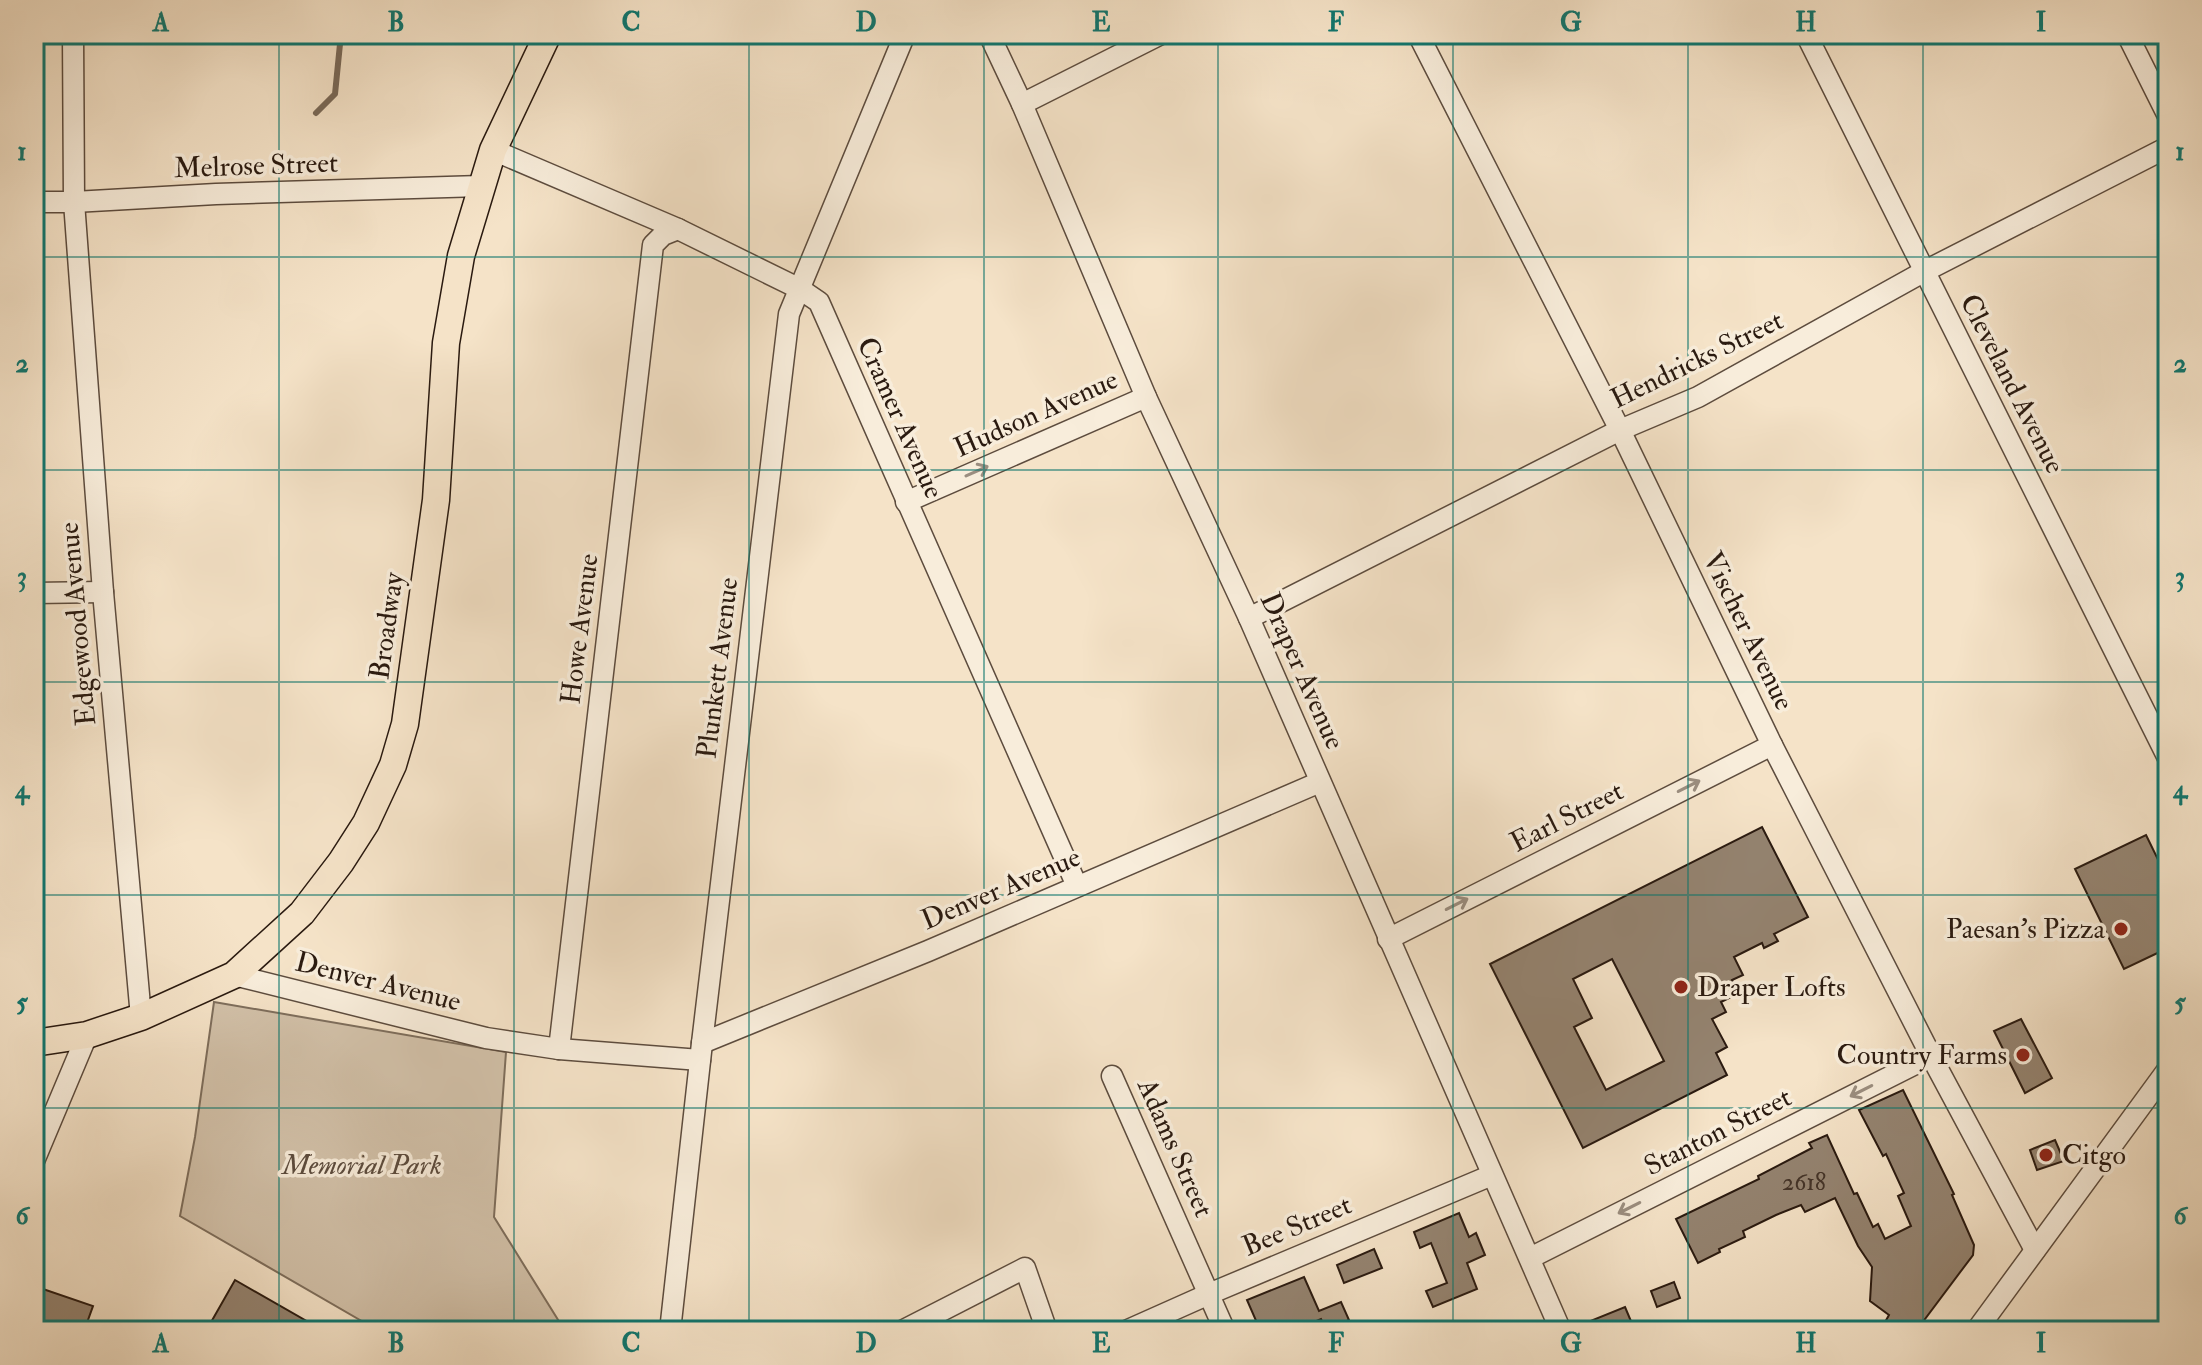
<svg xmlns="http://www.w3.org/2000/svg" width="2202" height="1365" font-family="'IM FELL Double Pica',serif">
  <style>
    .green { fill: #d2c1a9; stroke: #7e6e5c; stroke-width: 2 }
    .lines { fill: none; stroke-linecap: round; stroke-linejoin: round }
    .stream { stroke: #7a6a59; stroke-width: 6 }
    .building { fill: #948370; stroke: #2a1a10; stroke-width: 2; fill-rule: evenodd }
    .minor-casing { stroke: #5d4c3e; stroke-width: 23 }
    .major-casing { stroke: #2a1a10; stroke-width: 29 }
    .minor { stroke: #f8eddb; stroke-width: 20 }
    .major { stroke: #f5e3c8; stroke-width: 26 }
    .oneway { stroke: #9b8e80 }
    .grid { fill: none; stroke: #0f766e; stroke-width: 2; stroke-opacity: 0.55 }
    .poi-dot { fill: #8f2418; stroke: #f8eddb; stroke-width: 3 }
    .labels { text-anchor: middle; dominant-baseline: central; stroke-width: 7; stroke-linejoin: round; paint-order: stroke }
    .number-label { font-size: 24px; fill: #443428 }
    .street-label { font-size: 28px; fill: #2a1a10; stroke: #f8eddb }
    .poi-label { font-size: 28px; fill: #2a1a10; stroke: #f8eddb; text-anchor: end }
    .park-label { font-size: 28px; font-style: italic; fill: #5c4c3e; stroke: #f8eddb }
    .neatline { fill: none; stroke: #0f766e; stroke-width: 3 }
    .grid-label { font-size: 26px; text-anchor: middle; font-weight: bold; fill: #0f766e }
  </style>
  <rect width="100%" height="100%" fill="#f5e3c8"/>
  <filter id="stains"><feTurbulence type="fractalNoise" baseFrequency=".0025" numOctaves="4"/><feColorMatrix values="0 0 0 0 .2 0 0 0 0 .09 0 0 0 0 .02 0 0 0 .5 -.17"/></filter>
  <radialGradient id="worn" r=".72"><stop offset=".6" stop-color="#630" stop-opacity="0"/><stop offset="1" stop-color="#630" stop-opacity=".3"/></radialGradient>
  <path class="green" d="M 214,1002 L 506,1052 L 494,1217 L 565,1331 L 379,1331 L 180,1216 L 195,1137 Z"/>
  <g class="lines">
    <path class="stream" d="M 316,113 L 335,94 L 341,34"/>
  </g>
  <g class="building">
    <path d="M 1762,827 L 1808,917 L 1774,934 L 1778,941 L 1764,948 L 1762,943 L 1734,957 L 1743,975 L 1732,980 L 1739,993 L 1721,1002 L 1726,1012 L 1712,1019 L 1727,1047 L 1716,1053 L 1727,1075 L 1583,1148 L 1490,964 ZM 1612,959 L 1664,1061 L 1606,1090 L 1574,1027 L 1592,1018 L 1573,979 Z"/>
    <path d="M 2146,835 L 2168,880 L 2168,948 L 2124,969 L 2075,869 Z"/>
    <path d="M 2021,1019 L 2052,1078 L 2025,1093 L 1994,1031 Z"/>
    <path d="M 1903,1090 L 1954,1194 L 1952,1195 L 1974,1245 L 1973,1255 L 1916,1331 L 1880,1331 L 1889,1315 L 1870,1301 L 1872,1267 L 1858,1246 L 1835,1198 L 1805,1212 L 1801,1205 L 1776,1215 L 1743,1231 L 1745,1237 L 1719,1249 L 1720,1252 L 1698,1263 L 1676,1219 L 1759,1179 L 1758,1176 L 1812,1148 L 1809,1143 L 1827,1135 L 1854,1194 L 1857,1193 L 1873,1227 L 1878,1224 L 1885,1239 L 1911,1226 L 1898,1196 L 1904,1193 L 1886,1154 L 1883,1156 L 1859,1110 Z"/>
    <path d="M 2055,1140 L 2064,1161 L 2037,1170 L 2030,1150 Z"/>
    <path d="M 1459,1213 L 1469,1237 L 1476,1233 L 1485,1255 L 1467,1263 L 1477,1289 L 1433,1307 L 1426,1291 L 1447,1283 L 1431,1243 L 1420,1248 L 1414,1232 Z"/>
    <path d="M 1374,1249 L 1382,1268 L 1344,1283 L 1337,1265 Z"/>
    <path d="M 1304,1277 L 1319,1311 L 1341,1302 L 1349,1320 L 1326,1330 L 1321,1319 L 1292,1331 L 1263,1331 L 1259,1322 L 1257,1323 L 1247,1300 Z"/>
    <path d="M 235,1280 L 324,1331 L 206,1331 Z"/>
    <path d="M 1674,1282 L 1680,1298 L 1657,1307 L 1651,1291 Z"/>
    <path d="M 40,1288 L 93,1306 L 84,1331 L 34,1331 L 34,1305 Z"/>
    <path d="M 1625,1307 L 1633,1326 L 1620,1331 L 1574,1331 L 1573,1328 Z"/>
  </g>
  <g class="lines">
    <g class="minor-casing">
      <g id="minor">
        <path d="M 73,34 L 74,202 L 103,592 L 141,1017"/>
        <path d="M 989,34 L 1022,104 L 1146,397 L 1249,618 L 1561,1331"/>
        <path d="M 1418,34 L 1620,430 L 1772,745 L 1931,1056 L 2035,1250"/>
        <path d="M 1806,34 L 2168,758"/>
        <path d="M 2127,34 L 2168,116"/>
        <path d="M 1022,104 L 1161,34"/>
        <path d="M 493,150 L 678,229 L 800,289 L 819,302 L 1077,886"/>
        <path d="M 34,202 L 74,202 L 216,194 L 481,186"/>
        <path d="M 906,502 L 1146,397"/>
        <path d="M 34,593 L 103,592"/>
        <path d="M 1249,618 L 1620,430 L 1698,397 L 1925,271 L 2168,147"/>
        <path d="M 1388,939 L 1772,745"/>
        <path d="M 234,975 L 486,1038 L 559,1049 L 700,1060"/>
        <path d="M 702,1043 L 928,951 L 1320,782"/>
        <path d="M 559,1049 L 653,245 L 663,235 L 678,229"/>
        <path d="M 1112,1076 L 1225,1331"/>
        <path d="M 34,1161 L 87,1035"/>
        <path d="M 1530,1258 L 1931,1056"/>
        <path d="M 670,1331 L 702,1043 L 789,314 L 905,34"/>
        <path d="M 902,1331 L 1025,1268 L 1047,1331"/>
        <path d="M 1126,1331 L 1209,1294 L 1492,1175"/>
        <path d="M 1976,1331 L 2168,1069"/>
      </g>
    </g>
    <g class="major-casing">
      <path id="major" d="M 34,1043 L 87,1035 L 141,1017 L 234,975 L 302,913 L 341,862 L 366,823 L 393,765 L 405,724 L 436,500 L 446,343 L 461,256 L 493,150 L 548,34"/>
    </g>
    <use href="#minor" class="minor"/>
    <use href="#major" class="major"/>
  </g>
  <defs><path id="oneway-shaft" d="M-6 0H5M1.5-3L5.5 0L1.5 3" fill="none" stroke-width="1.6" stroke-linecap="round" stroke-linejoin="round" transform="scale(2)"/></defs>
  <g class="oneway">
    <use href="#oneway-shaft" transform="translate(977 471) rotate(-24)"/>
    <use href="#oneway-shaft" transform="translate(1689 786) rotate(-27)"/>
    <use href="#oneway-shaft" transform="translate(1457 904) rotate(-27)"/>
    <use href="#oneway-shaft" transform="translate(1861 1091) rotate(153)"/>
    <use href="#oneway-shaft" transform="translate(1629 1208) rotate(153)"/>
  </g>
  <path class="grid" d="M 279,34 L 279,1331M 514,34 L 514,1331M 749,34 L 749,1331M 984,34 L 984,1331M 1218,34 L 1218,1331M 1453,34 L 1453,1331M 1688,34 L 1688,1331M 1923,34 L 1923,1331M 34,257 L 2168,257M 34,470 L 2168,470M 34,682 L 2168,682M 34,895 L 2168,895M 34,1108 L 2168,1108"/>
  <g class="poi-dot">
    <circle cx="2121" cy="929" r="8"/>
    <circle cx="1681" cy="987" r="8"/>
    <circle cx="2023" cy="1055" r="8"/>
    <circle cx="2046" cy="1155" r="8"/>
  </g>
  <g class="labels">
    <g class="number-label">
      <text x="1804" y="1182">2618</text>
    </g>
    <g class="street-label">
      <text transform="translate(256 166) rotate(-2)">Melrose Street</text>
      <text transform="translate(1697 360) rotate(-26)">Hendricks Street</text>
      <text transform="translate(2012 384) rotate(63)">Cleveland Avenue</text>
      <text transform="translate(1036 414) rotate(-24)">Hudson Avenue</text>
      <text transform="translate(900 418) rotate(66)">Cramer Avenue</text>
      <text transform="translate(78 624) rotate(-95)">Edgewood Avenue</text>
      <text transform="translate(387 626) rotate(-82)">Broadway</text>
      <text transform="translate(580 629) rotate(-83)">Howe Avenue</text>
      <text transform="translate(1748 631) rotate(64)">Vischer Avenue</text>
      <text transform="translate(718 668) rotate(-83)">Plunkett Avenue</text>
      <text transform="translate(1302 671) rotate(66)">Draper Avenue</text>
      <text transform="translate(1567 817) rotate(-27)">Earl Street</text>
      <text transform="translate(1001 889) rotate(-23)">Denver Avenue</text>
      <text transform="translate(378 982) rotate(14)">Denver Avenue</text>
      <text transform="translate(1718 1132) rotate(-27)">Stanton Street</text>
      <text transform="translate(1175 1148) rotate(66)">Adams Street</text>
      <text transform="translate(1297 1226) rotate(-23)">Bee Street</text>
    </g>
    <g class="poi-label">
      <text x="2105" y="929">Paesan's Pizza</text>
      <text x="1697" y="987" text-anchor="start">Draper Lofts</text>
      <text x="2007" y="1055">Country Farms</text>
      <text x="2062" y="1155" text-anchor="start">Citgo</text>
    </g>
    <g class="park-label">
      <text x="362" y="1165">Memorial Park</text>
    </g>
  </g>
  <rect width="2202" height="1365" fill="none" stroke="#f5e3c8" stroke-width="88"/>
  <rect x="44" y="44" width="2114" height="1277" class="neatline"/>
  <g class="grid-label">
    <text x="161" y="31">A</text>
    <text x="396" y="31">B</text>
    <text x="631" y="31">C</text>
    <text x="866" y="31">D</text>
    <text x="1101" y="31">E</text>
    <text x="1336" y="31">F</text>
    <text x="1571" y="31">G</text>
    <text x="1806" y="31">H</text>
    <text x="2041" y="31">I</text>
    <text x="22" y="160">1</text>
    <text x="2180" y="160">1</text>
    <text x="22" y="372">2</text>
    <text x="2180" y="372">2</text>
    <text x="22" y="585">3</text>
    <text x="2180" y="585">3</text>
    <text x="22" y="798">4</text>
    <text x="2180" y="798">4</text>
    <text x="22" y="1011">5</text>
    <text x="2180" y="1011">5</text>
    <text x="22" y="1224">6</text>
    <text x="2180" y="1224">6</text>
    <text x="161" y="1352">A</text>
    <text x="396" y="1352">B</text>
    <text x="631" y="1352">C</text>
    <text x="866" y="1352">D</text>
    <text x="1101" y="1352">E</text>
    <text x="1336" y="1352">F</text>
    <text x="1571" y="1352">G</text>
    <text x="1806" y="1352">H</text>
    <text x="2041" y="1352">I</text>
  </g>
  <rect width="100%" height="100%" filter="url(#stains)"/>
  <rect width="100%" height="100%" fill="url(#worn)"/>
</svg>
